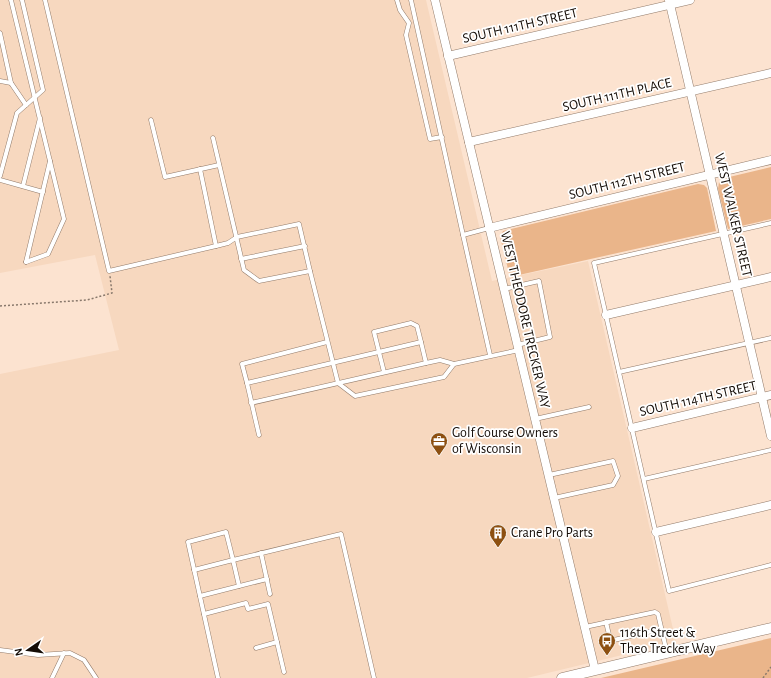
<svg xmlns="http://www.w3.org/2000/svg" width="771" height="678" font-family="'Alegreya Sans',sans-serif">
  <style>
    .built { fill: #f7d8bf }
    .green { fill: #eab58a }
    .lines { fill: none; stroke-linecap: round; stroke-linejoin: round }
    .service-casing { stroke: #927b6a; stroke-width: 5 }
    .minor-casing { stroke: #927b6a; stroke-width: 9 }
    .tertiary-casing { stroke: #927b6a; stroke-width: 11 }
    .path { stroke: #89796c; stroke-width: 1.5; stroke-dasharray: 2 2; stroke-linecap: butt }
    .service { stroke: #fff; stroke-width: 4 }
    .minor { stroke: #fff; stroke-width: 8 }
    .tertiary { stroke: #fff; stroke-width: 10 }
    .labels { text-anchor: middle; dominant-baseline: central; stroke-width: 3.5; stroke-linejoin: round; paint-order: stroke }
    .street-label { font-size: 14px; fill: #140c06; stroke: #fff }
    .poi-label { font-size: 14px; fill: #140c06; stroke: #fff; text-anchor: start }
  </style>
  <rect width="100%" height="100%" fill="#fce3d0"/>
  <path class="built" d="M 0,0 L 426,0 L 492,281 L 588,261 L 676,642 L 527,678 L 0,678 L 0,374 L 119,350 L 95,255 L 0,273 Z"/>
  <g class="green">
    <path d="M 771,167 L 771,219 L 728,229 L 718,189 L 719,182 L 725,178 Z"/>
    <path d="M 698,184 L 704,185 L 707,188 L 716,231 L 510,277 L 500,237 L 503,231 Z"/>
    <path d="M 771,638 L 771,678 L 601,678 Z"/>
  </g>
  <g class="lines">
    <g class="service-casing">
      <g id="service">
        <path d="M 11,0 L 64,219 L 48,254 L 26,262"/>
        <path d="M 45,0 L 109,271 L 216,246 L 200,169"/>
        <path d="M 397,0 L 400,10 L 409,23 L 406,35 L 430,139 L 442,137"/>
        <path d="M 411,0 L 463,235"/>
        <path d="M 0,33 L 11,83 L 26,105"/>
        <path d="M 0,81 L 11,83"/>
        <path d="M 151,120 L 165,177 L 219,165"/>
        <path d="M 213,138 L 244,270 L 259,281 L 310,271 L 338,383 L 355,396 L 444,377 L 454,364"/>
        <path d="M 0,176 L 17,113 L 43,90 L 22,0"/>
        <path d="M 0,180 L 43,192"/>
        <path d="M 23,186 L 40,118"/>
        <path d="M 771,223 L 594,263 L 669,591 L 771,565"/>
        <path d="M 489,228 L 463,235 L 490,355"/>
        <path d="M 216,246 L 228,243 L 237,237 L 299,224 L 310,271"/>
        <path d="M 241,259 L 305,246"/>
        <path d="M 26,262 L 50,161"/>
        <path d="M 504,289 L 539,281 L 550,337 L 517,345"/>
        <path d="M 384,372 L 374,332 L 411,323 L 417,326 L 421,342"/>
        <path d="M 619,372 L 771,338"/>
        <path d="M 247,383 L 242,364 L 327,342"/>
        <path d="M 251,403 L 426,363 L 440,360 L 454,364 L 519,350"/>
        <path d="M 535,419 L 589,407"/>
        <path d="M 259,435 L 247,383 L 421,342 L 426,363"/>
        <path d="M 549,475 L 613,461 L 618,476 L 613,485 L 554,498"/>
        <path d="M 644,479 L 771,450"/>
        <path d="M 261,553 L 270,594"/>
        <path d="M 194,570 L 233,560 L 239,586"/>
        <path d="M 200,596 L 267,579"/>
        <path d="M 204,614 L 246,603 L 248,609 L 268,604 L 284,672"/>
        <path d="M 606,622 L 610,639 L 614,640 L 661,629"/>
        <path d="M 585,627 L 655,612 L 658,614 L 667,653"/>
        <path d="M 256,648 L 277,642"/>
        <path d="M 0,650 L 38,655 L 70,653 L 84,660 L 96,678"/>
        <path d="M 52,678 L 64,653"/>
        <path d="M 218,678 L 188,542 L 226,532 L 233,560 L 341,534 L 374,678"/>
      </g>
    </g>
    <g class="minor-casing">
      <g id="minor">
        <path d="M 435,0 L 595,670"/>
        <path d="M 669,0 L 771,436"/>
        <path d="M 448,56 L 690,0"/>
        <path d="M 469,142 L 771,73"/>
        <path d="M 489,228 L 771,160"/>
        <path d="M 606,315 L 771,277"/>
        <path d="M 632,428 L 771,395"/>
        <path d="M 656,532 L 771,505"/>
      </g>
    </g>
    <g class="tertiary-casing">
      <path id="tertiary" d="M 562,678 L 771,628"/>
    </g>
    <g class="path">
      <path d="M 0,306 L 87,300 L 112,293 L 110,276"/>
      <path d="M 763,678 L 771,667"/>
    </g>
    <use href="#service" class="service"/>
    <use href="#minor" class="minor"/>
    <use href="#tertiary" class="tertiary"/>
  </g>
  <defs>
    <g id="office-pin" transform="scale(0.9)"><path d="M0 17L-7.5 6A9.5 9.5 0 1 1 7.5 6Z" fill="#8d5011" stroke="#fff"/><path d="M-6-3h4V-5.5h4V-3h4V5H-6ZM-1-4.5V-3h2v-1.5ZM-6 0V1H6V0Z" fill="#fff"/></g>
    <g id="building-pin" transform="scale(0.9)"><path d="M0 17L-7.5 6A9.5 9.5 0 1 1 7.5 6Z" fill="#8d5011" stroke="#fff"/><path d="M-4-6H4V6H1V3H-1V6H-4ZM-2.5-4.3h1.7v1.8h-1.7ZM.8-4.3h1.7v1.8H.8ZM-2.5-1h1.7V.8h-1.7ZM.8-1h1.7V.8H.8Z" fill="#fff"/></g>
    <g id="bus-pin" transform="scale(0.9)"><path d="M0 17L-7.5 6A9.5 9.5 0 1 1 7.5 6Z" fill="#8d5011" stroke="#fff"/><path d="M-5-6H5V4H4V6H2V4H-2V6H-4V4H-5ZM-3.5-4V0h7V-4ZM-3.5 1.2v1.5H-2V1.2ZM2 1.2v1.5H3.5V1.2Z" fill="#fff"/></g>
  </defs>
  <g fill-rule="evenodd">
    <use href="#office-pin" x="439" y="441"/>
    <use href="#building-pin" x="498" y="533"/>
    <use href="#bus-pin" x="607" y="641"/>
  </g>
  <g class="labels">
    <g class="street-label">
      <text transform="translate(520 26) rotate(-13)">SOUTH 111TH STREET</text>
      <text transform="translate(617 95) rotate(-13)">SOUTH 111TH PLACE</text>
      <text transform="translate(627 181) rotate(-14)">SOUTH 112TH STREET</text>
      <text transform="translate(733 215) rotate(77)">WEST WALKER STREET</text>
      <text transform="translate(525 320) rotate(77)">WEST THEODORE TRECKER WAY</text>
      <text transform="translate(698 399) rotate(-13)">SOUTH 114TH STREET</text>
    </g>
    <g class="poi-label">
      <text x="452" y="433">Golf Course Owners<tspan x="452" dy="16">of Wisconsin</tspan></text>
      <text x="511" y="533">Crane Pro Parts</text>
      <text x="620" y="633">116th Street &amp;<tspan x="620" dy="16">Theo Trecker Way</tspan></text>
    </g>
  </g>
  <g transform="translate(28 650) rotate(257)" stroke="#ffffff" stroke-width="3" paint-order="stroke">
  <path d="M0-3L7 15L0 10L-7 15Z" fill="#140c06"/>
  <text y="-6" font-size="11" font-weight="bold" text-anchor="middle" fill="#140c06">N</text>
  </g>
</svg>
